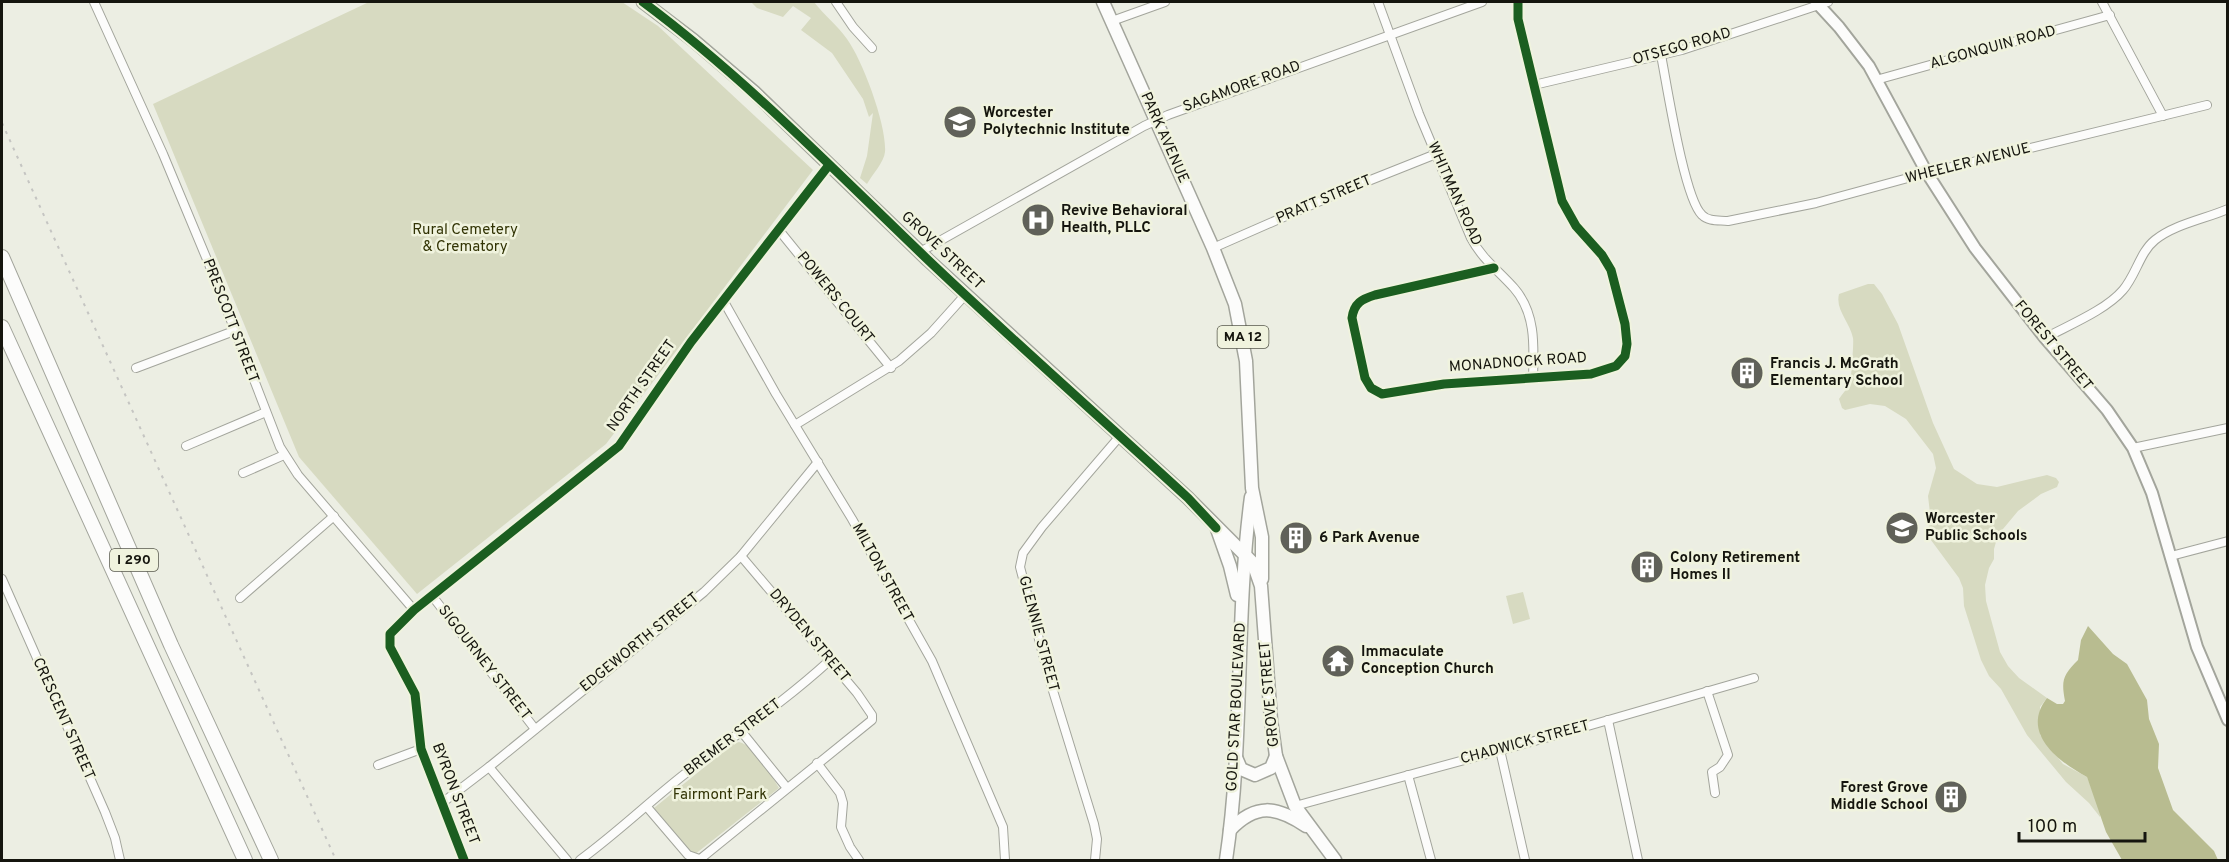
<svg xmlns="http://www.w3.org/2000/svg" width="2229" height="862" font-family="Overpass,sans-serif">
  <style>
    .green { fill: #d7dac1 }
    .water { fill: #b8bc90 }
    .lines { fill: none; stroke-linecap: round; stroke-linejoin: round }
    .street-casing { stroke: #a3a59c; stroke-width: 10 }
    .secondary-casing { stroke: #a3a59c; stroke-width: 14 }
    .primary-casing { stroke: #a3a59c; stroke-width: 15 }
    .highway-casing { stroke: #a3a59c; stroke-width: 16 }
    .street { stroke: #fcfcfb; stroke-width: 8 }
    .secondary { stroke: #fcfcfb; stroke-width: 10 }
    .primary { stroke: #fcfcfb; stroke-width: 12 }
    .highway { stroke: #fcfcfb; stroke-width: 14 }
    .rail { stroke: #c5c5c2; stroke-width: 2; stroke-dasharray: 3 6; stroke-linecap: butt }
    .cycleway-casing { stroke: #f0f3de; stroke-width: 13 }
    .cycleway { stroke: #1b5e20; stroke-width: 9 }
    .labels { text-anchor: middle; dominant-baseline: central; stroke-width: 5; stroke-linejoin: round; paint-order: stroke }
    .shield { fill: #f0f3de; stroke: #57584c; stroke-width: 1.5 }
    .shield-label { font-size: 14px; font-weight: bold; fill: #15150e }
    .street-label { font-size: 15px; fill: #15150e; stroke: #f0f3de }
    .poi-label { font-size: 15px; font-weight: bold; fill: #15150e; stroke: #f0f3de; text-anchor: start }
    .park-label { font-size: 15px; fill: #323405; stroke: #f0f3de }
  </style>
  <rect width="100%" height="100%" fill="#eceee3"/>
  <g class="green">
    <path d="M 369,2 L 622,2 L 658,26 L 813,170 L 606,444 L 417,594 L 299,457 L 153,104 Z"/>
    <path d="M 751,2 L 814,2 C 824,15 838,26 847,39 C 863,61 887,126 885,152 C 884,162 872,175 867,184 L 860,178 L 867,156 L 873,113 L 869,117 L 863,99 L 832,53 L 801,30 L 811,18 L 793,6 L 783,17 L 757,8 Z"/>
    <path d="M 1868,284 L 1874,284 L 1882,294 L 1898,324 L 1933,423 L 1954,469 L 1977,484 L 1997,487 L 2047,475 L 2056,478 L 2059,482 L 2057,487 L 2041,494 L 2018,511 L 1998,535 L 1994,549 L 1994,559 L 1989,568 L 1985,585 L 1986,601 L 2000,652 L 2008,666 L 2019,678 L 2047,698 L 2040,707 L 2040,735 L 2063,764 L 2087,777 L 2101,812 L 2100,817 L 2089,803 L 2066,782 L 2027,735 L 2001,689 L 1989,676 L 1981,660 L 1964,606 L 1963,588 L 1959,578 L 1928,536 L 1930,513 L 1928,496 L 1936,468 L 1933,454 L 1906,419 L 1885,406 L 1870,404 L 1845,410 L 1842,408 L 1839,399 C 1842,394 1847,389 1850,384 C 1851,380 1854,342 1853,338 C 1850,322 1835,310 1839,294 Z"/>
    <path d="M 1523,592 L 1530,619 L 1513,624 L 1506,596 Z"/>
    <path d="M 739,742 C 754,745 771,775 779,788 L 694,855 L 654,808 L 733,744 Z"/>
  </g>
  <path class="water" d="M 2088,626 L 2113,654 L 2127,664 L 2147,700 L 2149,719 L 2159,744 L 2158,768 L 2173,810 L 2214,851 L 2218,860 L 2122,860 L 2106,832 L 2087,777 C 2058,761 2020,733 2047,698 L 2057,704 L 2063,704 L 2065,701 C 2061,680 2063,675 2078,660 L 2081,640 Z"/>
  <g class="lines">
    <g class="street-casing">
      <g id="street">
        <path d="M 94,2 L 163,154 L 213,274 L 280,447 L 298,475 L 414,610"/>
        <path d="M 836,2 L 853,27 L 872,48"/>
        <path d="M 1378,2 L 1419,114 L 1471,238 C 1482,259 1499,271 1514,288 C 1536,313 1534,346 1533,378"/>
        <path d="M 2102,2 L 2163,116"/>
        <path d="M 1112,21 L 1165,2"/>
        <path d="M 1661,55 C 1667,85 1684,198 1702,215 C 1709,222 1719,220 1728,221 L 1816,203 L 1919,175 L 2207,105"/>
        <path d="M 1876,80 L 2110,15"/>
        <path d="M 1534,85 L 1682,50 L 1828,2"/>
        <path d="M 778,229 L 891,368"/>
        <path d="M 1213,248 L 1343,191 L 1436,154"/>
        <path d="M 920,252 L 1144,126 L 1168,115 L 1482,2"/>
        <path d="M 1494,268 L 1375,295 C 1362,299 1354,303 1352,318 L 1365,378 L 1371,388 L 1382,394 L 1444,384 L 1591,374 L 1616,366 L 1625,356 L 1627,344 L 1625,324 L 1611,270 L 1602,255 L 1576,226 L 1562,201 L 1518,19 L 1518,2"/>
        <path d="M 723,300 L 776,394 L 852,519 L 932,661 L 1003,827 L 1005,860"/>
        <path d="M 2045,338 C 2069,325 2106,310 2123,290 C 2136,275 2140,252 2155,240 C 2175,224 2205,219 2228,209"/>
        <path d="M 136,368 L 234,331"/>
        <path d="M 795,425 L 899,361 L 931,333 L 966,294"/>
        <path d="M 186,446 L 266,412"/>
        <path d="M 2133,448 L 2228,428"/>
        <path d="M 243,473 L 284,455"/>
        <path d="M 2171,556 L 2228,541"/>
        <path d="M 2,579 L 105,812 L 115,838 L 120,860"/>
        <path d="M 433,597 L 535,729"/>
        <path d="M 240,598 L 334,516"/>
        <path d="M 1707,691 L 1728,755 L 1720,767 L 1712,772 L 1715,793"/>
        <path d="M 1608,720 L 1638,860"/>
        <path d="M 741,731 L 787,788"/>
        <path d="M 1500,750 L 1525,860"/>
        <path d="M 817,763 L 840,793 L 843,803 L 841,827 L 850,847 L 859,860"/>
        <path d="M 378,765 L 421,749"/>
        <path d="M 489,767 L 567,860"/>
        <path d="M 1408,775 L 1431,860"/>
        <path d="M 442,803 L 489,767 L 704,592 L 741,556 L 818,462"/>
        <path d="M 1295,806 L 1560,734 L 1754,678"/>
        <path d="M 647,807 L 688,855 L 702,860"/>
        <path d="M 464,860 L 421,749 L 415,694 L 390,647 L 390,634 L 414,610 L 619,446 L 691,342 L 829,165"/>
        <path d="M 580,860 C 617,833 650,801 686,773 C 734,736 784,702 829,661"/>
        <path d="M 699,860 L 872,720 L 872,715 L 857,693 L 741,556"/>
        <path d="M 1095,860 L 1097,839 L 1094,824 L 1050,681 L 1020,567 L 1023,553 L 1042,527 L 1120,436"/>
      </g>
    </g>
    <g class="secondary-casing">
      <path id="secondary" d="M 1816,2 L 1839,27 L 1869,66 L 1927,173 L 1975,248 L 2045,338 L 2107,410 L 2133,448 L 2152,493 L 2197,647 L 2228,720"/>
    </g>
    <g class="primary-casing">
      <g id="primary">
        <path d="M 643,2 L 693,40 L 754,92 L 928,260 L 1188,498 L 1253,563 L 1261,586 L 1271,720 L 1276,756 L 1295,806 L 1335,860"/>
        <path d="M 1103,2 L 1213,248 L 1235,304 L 1246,361 L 1252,488 L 1262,537 L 1262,579"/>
        <path d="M 1217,529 L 1230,566 L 1237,595"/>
        <path d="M 1235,755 L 1241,769 L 1255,775 L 1271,768 L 1276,756"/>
        <path d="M 1230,830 C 1256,803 1276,806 1306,826"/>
        <path d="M 1226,860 C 1244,740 1235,617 1251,497"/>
      </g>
    </g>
    <g class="highway-casing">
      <g id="highway">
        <path d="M 2,257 L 171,645 L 271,860"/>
        <path d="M 2,327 L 245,860"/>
      </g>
    </g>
    <use href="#street" class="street"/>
    <use href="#secondary" class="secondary"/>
    <use href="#primary" class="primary"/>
    <use href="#highway" class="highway"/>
    <path class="rail" d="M 2,123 L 336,860"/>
    <g class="cycleway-casing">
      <g id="cycleway">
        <path d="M 643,2 C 745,78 834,170 926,258 C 1012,340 1101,418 1188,498 L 1216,528"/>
        <path d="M 1494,268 L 1375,295 C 1362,299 1354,303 1352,318 L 1365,378 L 1371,388 L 1382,394 L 1444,384 L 1591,374 L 1616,366 L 1625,356 L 1627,344 L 1625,324 L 1611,270 L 1602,255 L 1576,226 L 1562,201 L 1518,19 L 1518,2"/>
        <path d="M 464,860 L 421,749 L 415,694 L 390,647 L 390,634 L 414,610 L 619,446 L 691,342 L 829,165"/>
      </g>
    </g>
    <use href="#cycleway" class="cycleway"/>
  </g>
  <defs>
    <g id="university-disc" transform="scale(1.725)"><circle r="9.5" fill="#606159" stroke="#f0f3de"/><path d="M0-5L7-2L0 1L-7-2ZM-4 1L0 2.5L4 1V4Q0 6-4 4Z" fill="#fff"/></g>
    <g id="hospital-disc" transform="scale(1.725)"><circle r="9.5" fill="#606159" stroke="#f0f3de"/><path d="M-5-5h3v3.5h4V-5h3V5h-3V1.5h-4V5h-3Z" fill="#fff"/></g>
    <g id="building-disc" transform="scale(1.725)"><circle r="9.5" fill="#606159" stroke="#f0f3de"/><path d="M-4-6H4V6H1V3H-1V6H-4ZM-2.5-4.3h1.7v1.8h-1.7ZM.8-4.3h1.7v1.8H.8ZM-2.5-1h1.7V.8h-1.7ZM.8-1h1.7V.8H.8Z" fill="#fff"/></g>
    <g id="school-disc" transform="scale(1.725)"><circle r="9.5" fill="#606159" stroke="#f0f3de"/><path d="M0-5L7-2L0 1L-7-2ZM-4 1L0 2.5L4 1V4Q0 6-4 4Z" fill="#fff"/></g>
    <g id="temple-disc" transform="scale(1.725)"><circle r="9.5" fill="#606159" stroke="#f0f3de"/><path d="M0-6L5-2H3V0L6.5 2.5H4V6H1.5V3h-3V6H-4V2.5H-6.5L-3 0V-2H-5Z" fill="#fff"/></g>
  </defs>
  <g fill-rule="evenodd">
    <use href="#university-disc" x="960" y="122"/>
    <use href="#hospital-disc" x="1038" y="220"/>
    <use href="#building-disc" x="1747" y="373"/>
    <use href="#school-disc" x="1902" y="528"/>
    <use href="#building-disc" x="1296" y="538"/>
    <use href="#building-disc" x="1647" y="567"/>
    <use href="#temple-disc" x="1338" y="661"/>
    <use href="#building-disc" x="1951" y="797"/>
  </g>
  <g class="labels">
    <g class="shield">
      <rect x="1217.5" y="326" width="51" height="22" rx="4.5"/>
      <rect x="110" y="549" width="48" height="22" rx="4.5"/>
    </g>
    <g class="shield-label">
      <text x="1243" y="337">MA 12</text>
      <text x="134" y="560">I 290</text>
    </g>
    <g class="street-label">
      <text transform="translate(1682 47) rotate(-16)">OTSEGO ROAD</text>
      <text transform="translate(1993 48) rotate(-15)">ALGONQUIN ROAD</text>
      <text transform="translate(1242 87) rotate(-20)">SAGAMORE ROAD</text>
      <text transform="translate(1164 138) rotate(66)">PARK AVENUE</text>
      <text transform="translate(1968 164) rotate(-14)">WHEELER AVENUE</text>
      <text transform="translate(1454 194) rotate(66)">WHITMAN ROAD</text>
      <text transform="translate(1324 200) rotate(-23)">PRATT STREET</text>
      <text transform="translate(942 251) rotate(43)">GROVE STREET</text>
      <text transform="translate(835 298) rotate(51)">POWERS COURT</text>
      <text transform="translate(230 321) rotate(69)">PRESCOTT STREET</text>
      <text transform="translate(2053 346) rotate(50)">FOREST STREET</text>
      <text transform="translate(1518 363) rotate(-4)">MONADNOCK ROAD</text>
      <text transform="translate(642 386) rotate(-55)">NORTH STREET</text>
      <text transform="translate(882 573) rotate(61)">MILTON STREET</text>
      <text transform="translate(1038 634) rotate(75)">GLENNIE STREET</text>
      <text transform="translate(809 636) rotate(50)">DRYDEN STREET</text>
      <text transform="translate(640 643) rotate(-39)">EDGEWORTH STREET</text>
      <text transform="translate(484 663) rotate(52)">SIGOURNEY STREET</text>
      <text transform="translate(1270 694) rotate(-95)">GROVE STREET</text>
      <text transform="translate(1237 707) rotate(-87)">GOLD STAR BOULEVARD</text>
      <text transform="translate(63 719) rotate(66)">CRESCENT STREET</text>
      <text transform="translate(733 738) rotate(-37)">BREMER STREET</text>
      <text transform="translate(1525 743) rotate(-15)">CHADWICK STREET</text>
      <text transform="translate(455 794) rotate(69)">BYRON STREET</text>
    </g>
    <g class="poi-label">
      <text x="983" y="113">Worcester<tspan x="983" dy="17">Polytechnic Institute</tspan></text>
      <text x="1061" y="211">Revive Behavioral<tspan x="1061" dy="17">Health, PLLC</tspan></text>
      <text x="1770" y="364">Francis J. McGrath<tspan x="1770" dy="17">Elementary School</tspan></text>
      <text x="1925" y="519">Worcester<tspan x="1925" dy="17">Public Schools</tspan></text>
      <text x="1319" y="538">6 Park Avenue</text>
      <text x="1670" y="558">Colony Retirement<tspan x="1670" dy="17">Homes II</tspan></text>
      <text x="1361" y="652">Immaculate<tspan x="1361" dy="17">Conception Church</tspan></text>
      <text x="1928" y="788" text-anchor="end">Forest Grove<tspan x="1928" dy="17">Middle School</tspan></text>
    </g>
    <g class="park-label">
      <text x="465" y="230">Rural Cemetery<tspan x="465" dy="17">&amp; Crematory</tspan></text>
      <text x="720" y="795">Fairmont Park</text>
    </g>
  </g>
  <rect width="2229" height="862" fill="none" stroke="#15150e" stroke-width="6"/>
  <path d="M2019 832v9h126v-9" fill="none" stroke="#15150e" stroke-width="3"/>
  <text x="2028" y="832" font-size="18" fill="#15150e" stroke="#f0f3de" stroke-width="4.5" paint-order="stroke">100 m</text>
</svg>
